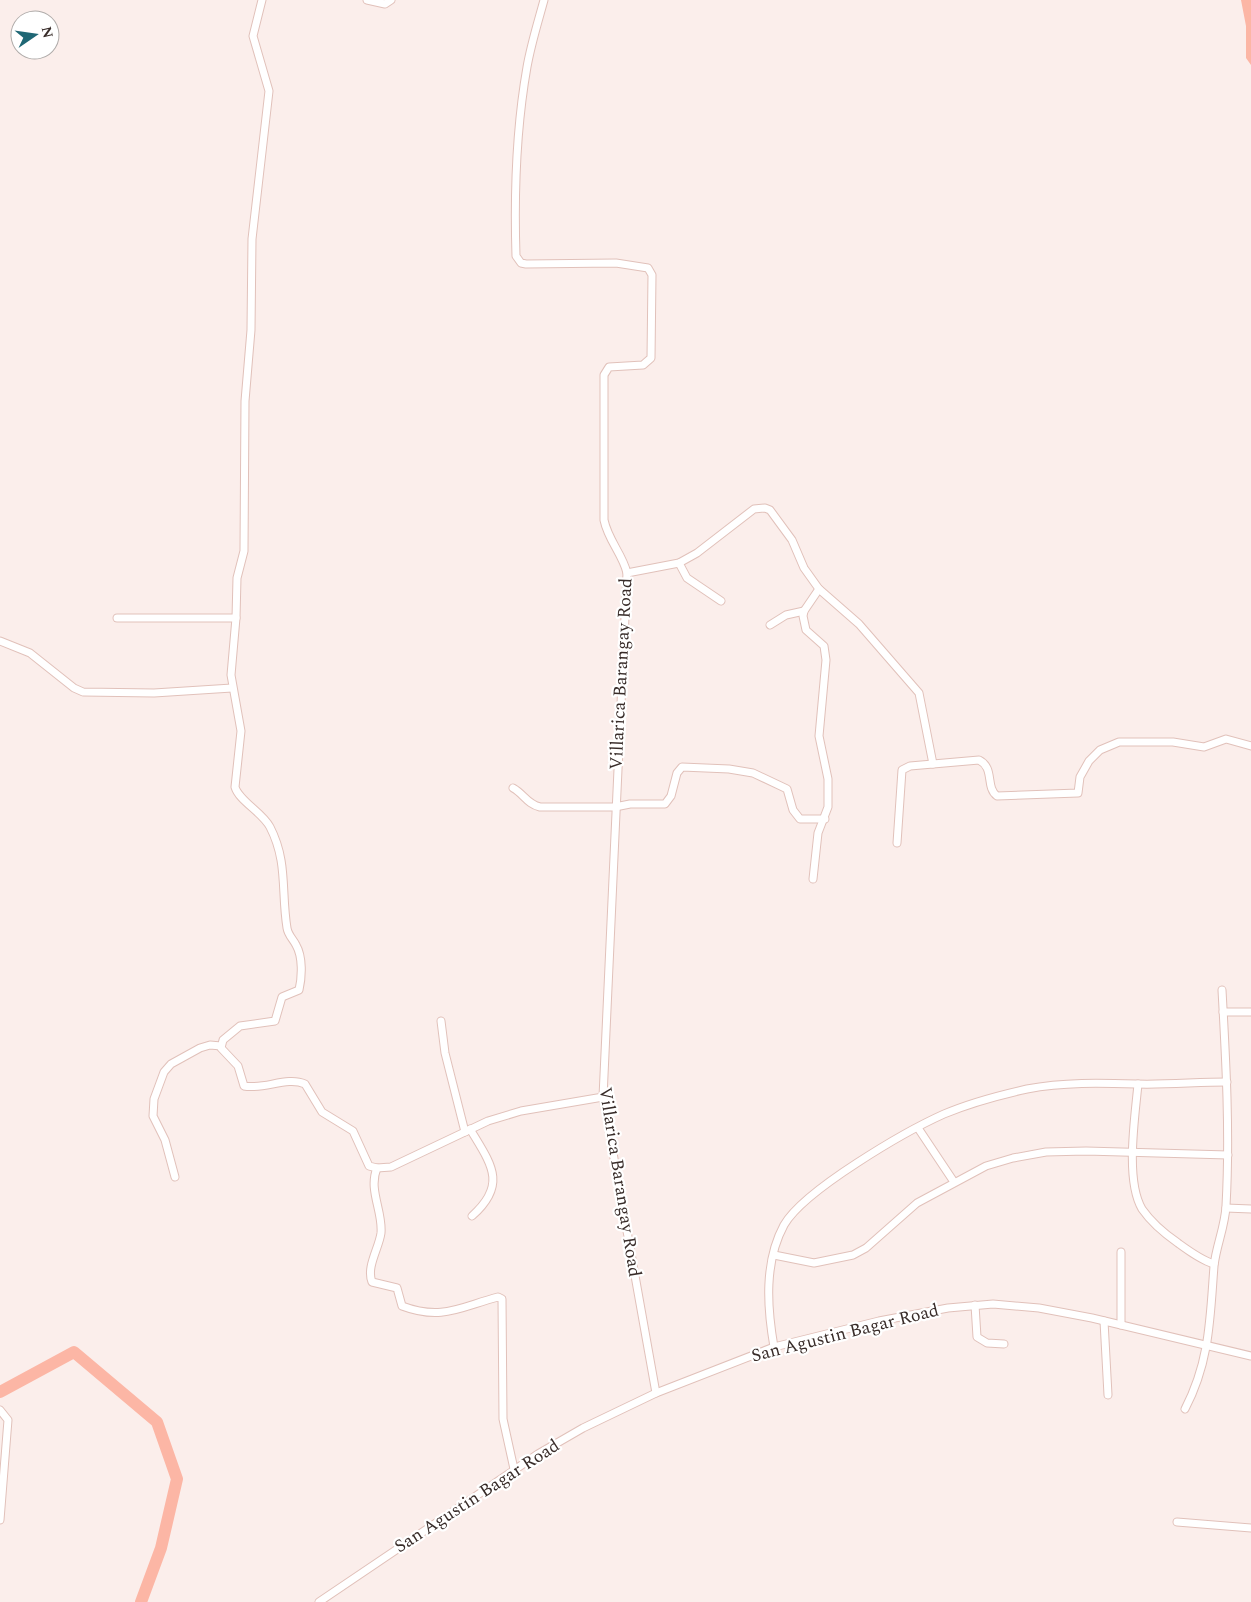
<svg xmlns="http://www.w3.org/2000/svg" width="1251" height="1602" font-family="Spectral,serif">
  <style>
    .water { fill: #fcb6a5 }
    .lines { fill: none; stroke-linecap: round; stroke-linejoin: round }
    .river { stroke: #fcb6a5; stroke-width: 12 }
    .minor-casing { stroke: #e1c1ba; stroke-width: 9 }
    .minor { stroke: #fff; stroke-width: 7 }
    .labels { text-anchor: middle; dominant-baseline: central; stroke-width: 4.5; stroke-linejoin: round; paint-order: stroke }
    .street-label { font-size: 18px; fill: #382c29; stroke: #fff }
  </style>
  <rect width="100%" height="100%" fill="#fbeeeb"/>
  <path class="water" d="M 1241,0 L 1251,0 L 1251,65 L 1246,58 L 1246,26 Z"/>
  <g class="lines">
    <path class="river" d="M 0,1392 L 74,1352 L 157,1422 L 177,1479 L 161,1548 L 141,1602"/>
    <g class="minor-casing">
      <g id="minor">
        <path d="M 262,0 L 253,36 L 269,91 L 252,239 L 251,330 L 245,401 L 244,551 L 237,578 L 236,618 L 231,675 L 241,731 L 235,787 C 239,801 262,812 270,827 C 288,862 281,891 287,928 C 288,935 293,939 296,945 C 303,957 302,977 299,990 L 282,997 L 275,1021 L 240,1026 L 223,1040 L 221,1048 L 238,1066 L 244,1086 C 264,1090 287,1076 305,1084 L 322,1112 L 353,1131 L 369,1166 L 377,1168 L 391,1167 L 488,1121 L 521,1111 L 603,1097"/>
        <path d="M 367,0 L 385,4 L 391,0"/>
        <path d="M 544,0 C 538,22 531,44 527,67 C 516,129 514,193 516,256 L 521,263 L 526,264 L 616,263 L 648,268 L 652,275 L 651,358 L 643,365 L 609,367 L 604,375 L 604,520 C 608,540 623,555 627,573 L 603,1097 L 656,1393"/>
        <path d="M 679,563 L 687,578 L 721,601"/>
        <path d="M 627,573 L 679,563 L 697,553 L 754,509 L 765,508 L 770,510 L 792,540 L 804,568 L 819,589 L 859,624 L 919,693 L 933,764 L 979,760 C 995,768 985,787 997,796 L 1078,793 L 1080,777 L 1089,761 L 1100,750 L 1119,742 L 1173,742 L 1204,747 L 1226,739 L 1251,746"/>
        <path d="M 117,618 L 236,618"/>
        <path d="M 770,625 L 786,615 L 804,611"/>
        <path d="M 0,641 L 30,653 L 74,688 L 83,692 L 154,693 L 232,688"/>
        <path d="M 513,788 C 524,794 527,804 540,807 L 615,807 L 630,804 L 665,804 L 671,796 L 677,773 L 682,767 L 729,769 L 753,773 L 787,789 L 793,810 L 800,819 L 825,819"/>
        <path d="M 897,843 L 902,770 L 910,766 L 933,764"/>
        <path d="M 813,879 L 818,833 L 828,807 L 828,779 L 819,736 L 826,660 L 824,646 L 806,630 L 803,616 L 804,611 L 819,589"/>
        <path d="M 1223,1012 L 1251,1012"/>
        <path d="M 441,1021 L 445,1053 L 465,1132"/>
        <path d="M 1138,1084 C 1135,1117 1125,1180 1142,1209 C 1151,1222 1165,1234 1178,1243 C 1189,1251 1201,1260 1214,1264"/>
        <path d="M 918,1128 L 954,1182"/>
        <path d="M 470,1129 C 491,1164 508,1184 472,1216"/>
        <path d="M 377,1168 C 368,1190 383,1211 381,1233 C 379,1248 366,1267 372,1282 L 397,1288 L 402,1306 C 442,1321 460,1307 498,1297 L 502,1299 L 503,1419 L 514,1469"/>
        <path d="M 175,1177 L 165,1140 L 153,1116 L 154,1099 L 164,1072 L 171,1064 L 200,1048 L 210,1045 L 221,1046"/>
        <path d="M 1226,1208 L 1251,1209"/>
        <path d="M 774,1255 L 814,1263 L 853,1255 L 866,1248 L 917,1203 L 986,1166 L 1013,1158 L 1046,1152 L 1086,1151 L 1228,1155"/>
        <path d="M 975,1305 L 977,1337 L 987,1343 L 1004,1344"/>
        <path d="M 1104,1321 L 1108,1395"/>
        <path d="M 1121,1325 L 1121,1252"/>
        <path d="M 774,1347 C 767,1307 764,1262 784,1225 C 804,1190 906,1131 944,1114 C 970,1103 1000,1095 1027,1089 C 1064,1082 1100,1083 1136,1084 C 1166,1085 1197,1082 1227,1082"/>
        <path d="M 1185,1409 C 1210,1361 1210,1318 1214,1266 C 1216,1246 1225,1227 1226,1206 C 1230,1134 1226,1062 1222,990"/>
        <path d="M 0,1410 L 8,1420 L 0,1520"/>
        <path d="M 1177,1522 L 1251,1528"/>
        <path d="M 319,1602 L 538,1454 L 583,1428 L 656,1393 L 774,1347 L 879,1321 L 948,1308 L 993,1304 L 1039,1308 L 1092,1318 L 1251,1356"/>
      </g>
    </g>
    <use href="#minor" class="minor"/>
  </g>
  <g class="labels">
    <g class="street-label">
      <text transform="translate(621 674) rotate(-87)">Villarica Barangay Road</text>
      <text transform="translate(620 1182) rotate(81)">Villarica Barangay Road</text>
      <text transform="translate(845 1333) rotate(-14)">San Agustin Bagar Road</text>
      <text transform="translate(477 1496) rotate(-33)">San Agustin Bagar Road</text>
    </g>
  </g>
  <g transform="translate(35 35) rotate(77)"><circle r="24" fill="#ffffff" stroke="#afaba9"/>
  <path d="M0-4L9 19L0 12L-9 19Z" fill="#1f6775"/>
  <text y="-8" font-size="14" font-weight="bold" text-anchor="middle" fill="#382c29">N</text>
  </g>
</svg>
